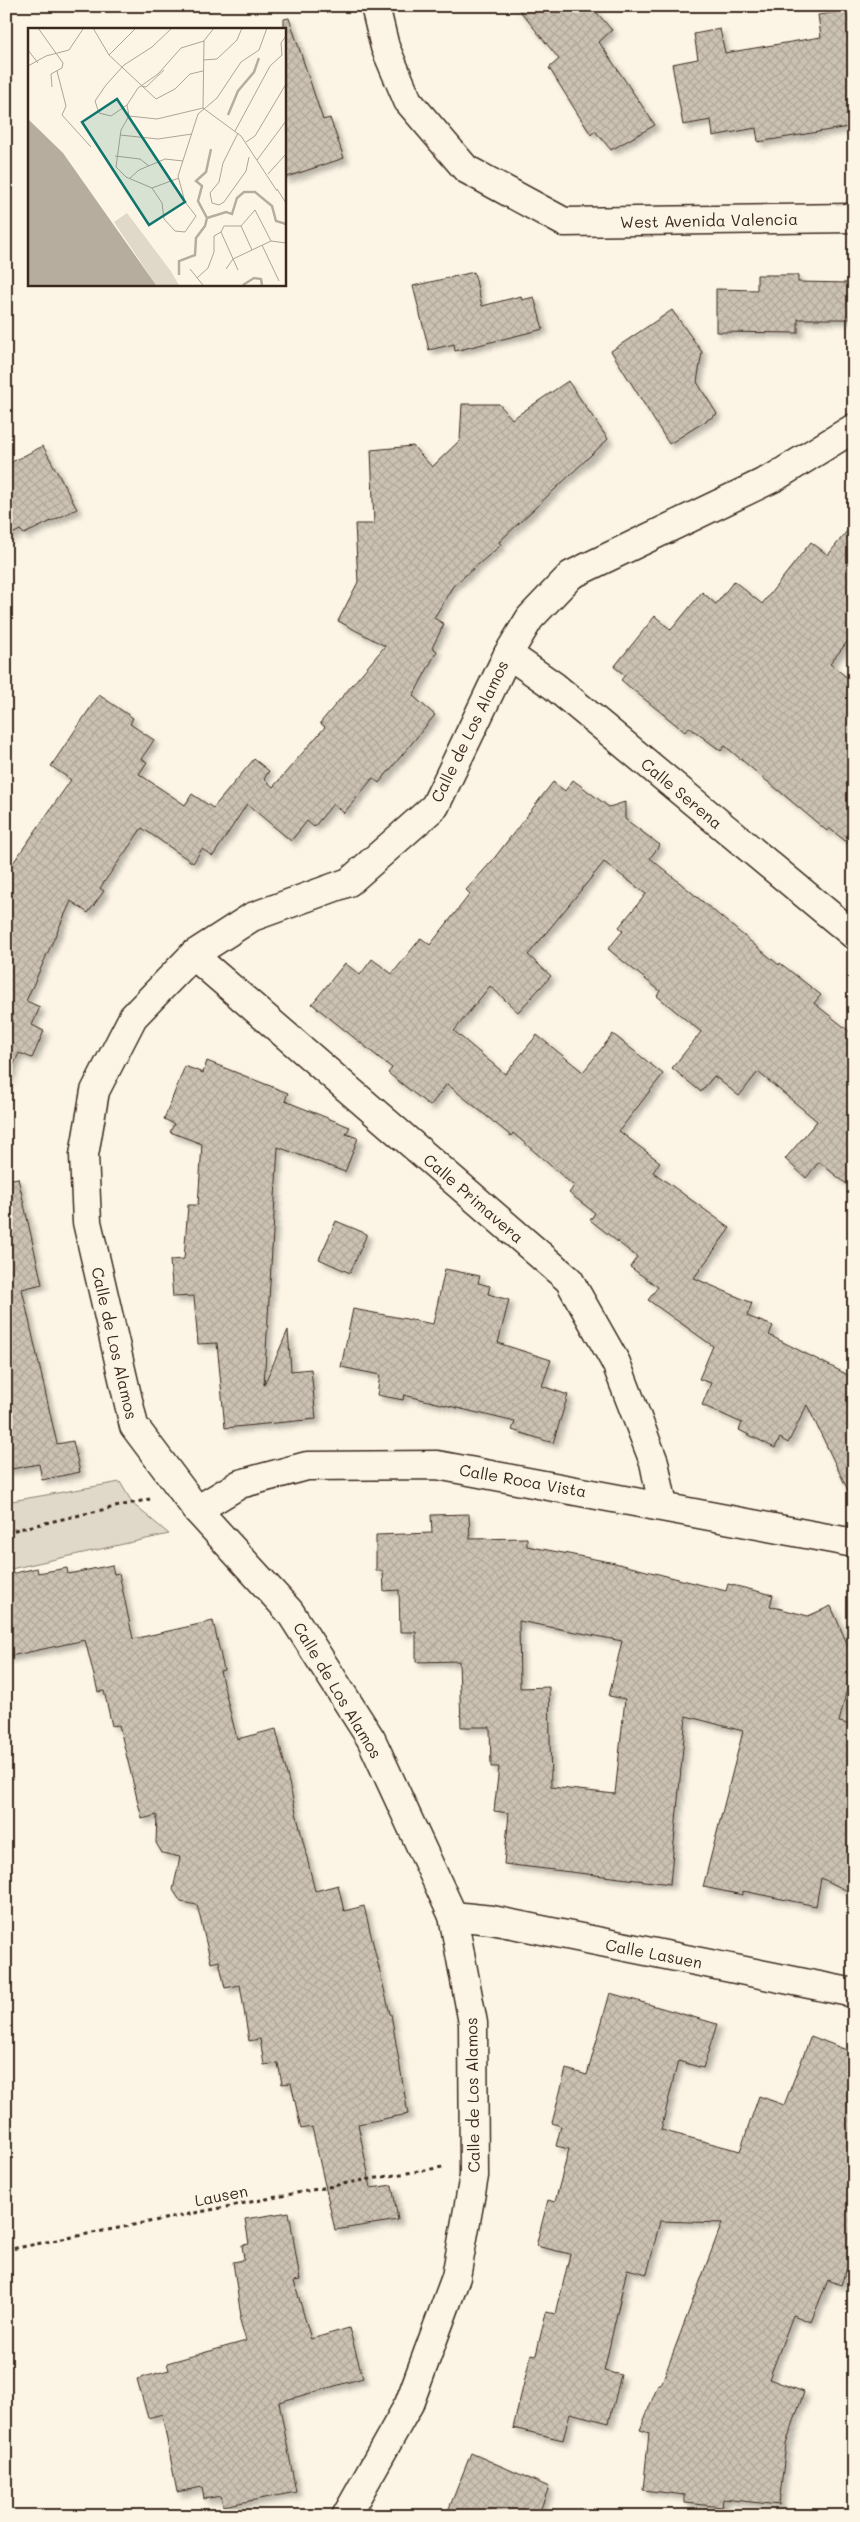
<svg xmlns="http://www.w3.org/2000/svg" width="860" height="2522" font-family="Mali,sans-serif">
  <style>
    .green { fill: #e0d8c8; stroke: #8e8173 }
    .building { fill: url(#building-cross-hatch); stroke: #3b2a1e; fill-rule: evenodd; filter: url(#shadow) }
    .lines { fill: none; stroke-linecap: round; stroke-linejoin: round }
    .minor-casing { stroke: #3b2a1e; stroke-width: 31 }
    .tertiary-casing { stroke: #3b2a1e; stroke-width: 31 }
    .path { stroke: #3b2a1e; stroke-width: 3; stroke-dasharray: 4 4; stroke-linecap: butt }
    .minor { stroke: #fcf5e5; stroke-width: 28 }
    .tertiary { stroke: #fcf5e5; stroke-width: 28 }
    .labels { text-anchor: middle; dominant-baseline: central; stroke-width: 4.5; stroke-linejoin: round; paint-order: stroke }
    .street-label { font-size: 16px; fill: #3b2a1e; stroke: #fcf5e5 }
    .inset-river { fill: none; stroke: #b7ad9e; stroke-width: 2.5 }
    .inset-road { fill: none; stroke: #afa495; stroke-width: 1 }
    .view { fill: #0f766e; fill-opacity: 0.15; stroke: #0f766e; stroke-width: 2.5 }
    .inset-edge { fill: none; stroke: #3b2a1e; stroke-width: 2.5 }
  </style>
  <defs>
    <pattern id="building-cross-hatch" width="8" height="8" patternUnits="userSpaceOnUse" patternTransform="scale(1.25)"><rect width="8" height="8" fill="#ccc2b3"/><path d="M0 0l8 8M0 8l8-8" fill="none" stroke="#b0a79a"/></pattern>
    <filter id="shadow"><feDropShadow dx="4.5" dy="4.5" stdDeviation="2.5" flood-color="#0004"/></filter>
  </defs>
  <rect width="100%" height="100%" fill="#fcf5e5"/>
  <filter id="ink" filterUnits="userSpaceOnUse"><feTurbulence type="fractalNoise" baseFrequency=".02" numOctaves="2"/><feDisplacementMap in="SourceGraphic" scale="10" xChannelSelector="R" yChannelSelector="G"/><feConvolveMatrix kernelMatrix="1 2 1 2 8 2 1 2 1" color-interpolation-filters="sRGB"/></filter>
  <g filter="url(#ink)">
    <path class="green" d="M 120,1482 L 133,1504 L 169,1534 L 6,1570 L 6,1502 Z"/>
    <g class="building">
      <path d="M 516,6 L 591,6 L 612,30 L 599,42 L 655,125 L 611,150 L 595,131 L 591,135 L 549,68 L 559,59 Z"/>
      <path d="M 854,10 L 854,126 L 758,142 L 756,128 L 713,136 L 711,120 L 683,125 L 672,64 L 698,59 L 694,34 L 720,29 L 725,53 L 821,37 L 818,15 Z"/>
      <path d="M 289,18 L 323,120 L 330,118 L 344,158 L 284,178 L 284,19 Z"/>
      <path d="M 474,272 L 482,306 L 521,296 L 522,300 L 534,297 L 543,329 L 455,351 L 454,344 L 429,350 L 413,286 Z"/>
      <path d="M 757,275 L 798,275 L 798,282 L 850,283 L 850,319 L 798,319 L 798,333 L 716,332 L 716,289 L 757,290 Z"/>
      <path d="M 672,310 L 702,352 L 697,382 L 717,414 L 669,444 L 611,351 Z"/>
      <path d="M 568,381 L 608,439 L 499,542 L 501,545 L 453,586 L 434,618 L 444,624 L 432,648 L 437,651 L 413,696 L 435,715 L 379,783 L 373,778 L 344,813 L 333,804 L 314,827 L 307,821 L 291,841 L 247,804 L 213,856 L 202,849 L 193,863 L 142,828 L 100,888 L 104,891 L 88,913 L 71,901 L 26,1001 L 40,1007 L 32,1025 L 44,1031 L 32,1058 L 19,1053 L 6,1082 L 6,873 L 71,780 L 51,766 L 99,695 L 133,718 L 130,724 L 154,740 L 141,759 L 147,762 L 139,774 L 185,805 L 192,794 L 213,808 L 254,759 L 269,771 L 264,779 L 273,787 L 325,727 L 320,723 L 385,646 L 338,621 L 358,582 L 355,524 L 374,524 L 371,450 L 413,446 L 432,467 L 460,440 L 462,404 L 499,404 L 512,419 Z"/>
      <path d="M 43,446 L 77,509 L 24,534 L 20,530 L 6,537 L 6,465 Z"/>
      <path d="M 854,522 L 854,633 L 830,664 L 854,683 L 854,848 L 829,828 L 827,831 L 725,746 L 721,751 L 689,727 L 685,732 L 621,680 L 625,675 L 614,667 L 655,616 L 671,630 L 702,592 L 716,604 L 734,581 L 762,604 L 811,542 L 828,555 Z"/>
      <path d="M 573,780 L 609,807 L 625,802 L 625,819 L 660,845 L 650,858 L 779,965 L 780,963 L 821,995 L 814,1003 L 854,1035 L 854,1190 L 819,1162 L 806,1178 L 785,1159 L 817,1121 L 758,1072 L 739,1096 L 714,1076 L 701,1092 L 672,1068 L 701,1032 L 657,996 L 660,991 L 608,949 L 623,931 L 619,927 L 646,894 L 604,862 L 528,955 L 551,976 L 518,1012 L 490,986 L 454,1031 L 505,1074 L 537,1035 L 583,1072 L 613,1034 L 663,1074 L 619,1131 L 660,1162 L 653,1172 L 730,1228 L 694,1278 L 752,1303 L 747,1316 L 773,1326 L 769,1335 L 854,1378 L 854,1503 L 807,1405 L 788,1443 L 780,1438 L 775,1448 L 739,1430 L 742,1423 L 702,1405 L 711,1383 L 699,1379 L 713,1346 L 648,1300 L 658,1287 L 630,1267 L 637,1257 L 590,1220 L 595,1213 L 569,1193 L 574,1186 L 513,1133 L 511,1136 L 447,1084 L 430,1106 L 388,1073 L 392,1068 L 312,1004 L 345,963 L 360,975 L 372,959 L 392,974 L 421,938 L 430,945 L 470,894 L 466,890 L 492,861 L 553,782 L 565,791 Z"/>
      <path d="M 207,1061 L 288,1093 L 285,1101 L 350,1127 L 346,1134 L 358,1138 L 345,1172 L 278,1147 L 264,1385 L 288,1330 L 291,1371 L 311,1369 L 316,1419 L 225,1428 L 217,1343 L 198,1344 L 194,1296 L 173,1297 L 170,1260 L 184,1259 L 188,1205 L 198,1205 L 202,1144 L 170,1132 L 174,1124 L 164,1119 L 185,1066 L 203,1073 Z"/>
      <path d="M 18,1178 L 42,1284 L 22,1289 L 57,1444 L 73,1441 L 80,1472 L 42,1480 L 39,1464 L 6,1470 L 6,1180 Z"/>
      <path d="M 336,1221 L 367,1234 L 350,1273 L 319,1259 Z"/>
      <path d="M 445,1269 L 480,1276 L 478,1283 L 490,1286 L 488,1294 L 509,1300 L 498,1343 L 551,1360 L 542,1386 L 568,1395 L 553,1443 L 512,1430 L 515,1422 L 404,1395 L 403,1400 L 377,1395 L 380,1375 L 341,1367 L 353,1309 L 433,1324 Z"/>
      <path d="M 469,1514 L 470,1539 L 527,1538 L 527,1546 L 615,1563 L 726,1591 L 728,1584 L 773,1595 L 770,1606 L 808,1616 L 831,1606 L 854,1660 L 839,1722 L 854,1725 L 854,1894 L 821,1878 L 816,1906 L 743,1891 L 743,1895 L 703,1887 L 743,1731 L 686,1716 L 670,1884 L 504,1864 L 509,1813 L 494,1811 L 499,1767 L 491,1767 L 490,1727 L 461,1727 L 459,1661 L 416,1662 L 416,1632 L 400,1632 L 399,1590 L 384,1591 L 383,1571 L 376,1571 L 376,1535 L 432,1533 L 431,1515 ZM 519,1621 L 622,1641 L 609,1696 L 625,1699 L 615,1794 L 551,1787 L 549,1687 L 520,1688 Z"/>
      <path d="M 112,1565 L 114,1574 L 119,1573 L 133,1639 L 213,1621 L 224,1670 L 220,1671 L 237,1739 L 276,1729 L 315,1891 L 338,1885 L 344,1911 L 364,1906 L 390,2014 L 391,2014 L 408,2114 L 358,2124 L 371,2188 L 392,2185 L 398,2220 L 335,2230 L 312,2127 L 301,2129 L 291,2083 L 282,2084 L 278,2063 L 264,2065 L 260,2039 L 249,2041 L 240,1985 L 225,1988 L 219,1961 L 211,1963 L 197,1905 L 181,1902 L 173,1890 L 180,1857 L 162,1853 L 156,1843 L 157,1815 L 142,1819 L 119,1725 L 112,1726 L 104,1691 L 98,1692 L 85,1640 L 6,1657 L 6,1575 L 37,1568 L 38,1573 L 67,1568 L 68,1574 Z"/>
      <path d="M 610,1993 L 717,2024 L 703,2068 L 678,2061 L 661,2130 L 740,2151 L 759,2096 L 784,2105 L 811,2036 L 854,2053 L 854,2248 L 841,2285 L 828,2280 L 811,2322 L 793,2315 L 769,2379 L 804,2392 L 786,2444 L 779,2505 L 723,2499 L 722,2507 L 685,2503 L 685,2495 L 643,2490 L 649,2433 L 640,2430 L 658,2385 L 661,2385 L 722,2223 L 660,2221 L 647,2274 L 627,2269 L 604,2371 L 621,2375 L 609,2423 L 570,2413 L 563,2440 L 513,2428 L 531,2354 L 536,2355 L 546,2312 L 556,2314 L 570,2254 L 536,2246 L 548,2200 L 555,2202 L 569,2149 L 556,2146 L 561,2126 L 552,2123 L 566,2069 L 587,2075 Z"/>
      <path d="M 289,2212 L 300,2280 L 294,2281 L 311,2339 L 349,2328 L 363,2378 L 279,2402 L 296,2492 L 223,2506 L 221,2496 L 204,2499 L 202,2487 L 177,2492 L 162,2414 L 148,2418 L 137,2379 L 169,2370 L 167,2363 L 246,2341 L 239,2317 L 241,2316 L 233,2262 L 244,2260 L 242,2245 L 249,2244 L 245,2219 Z"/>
      <path d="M 471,2453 L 549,2487 L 538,2516 L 446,2516 Z"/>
    </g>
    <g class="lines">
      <g class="minor-casing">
        <g id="minor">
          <path d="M 375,6 L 385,47 L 408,101 L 466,169 L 564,222 L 854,218"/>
          <path d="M 508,654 L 554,686 L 854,935"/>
          <path d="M 193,955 L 569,1280 L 616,1363 L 654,1462 L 663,1506"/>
          <path d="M 197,1510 L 240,1484 L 307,1466 L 437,1465 L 854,1543"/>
          <path d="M 453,1916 L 492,1920 L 854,1993"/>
        </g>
      </g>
      <g class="tertiary-casing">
        <path id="tertiary" d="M 346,2516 L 409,2404 L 456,2277 L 474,2176 L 473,2023 L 453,1916 L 371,1739 L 290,1612 L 197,1510 L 134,1426 L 87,1222 L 84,1155 L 95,1091 L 133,1017 L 193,955 L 252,917 L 349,882 L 435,806 L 508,654 L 530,618 L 571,575 L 775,477 L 854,428"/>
      </g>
      <g class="path">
        <path d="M 6,1532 L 150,1499"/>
        <path d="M 6,2250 L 353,2182 L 443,2167"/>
      </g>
      <use href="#minor" class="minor"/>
      <use href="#tertiary" class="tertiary"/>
    </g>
  </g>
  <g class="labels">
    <g class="street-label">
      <text transform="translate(709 220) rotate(-1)">West Avenida Valencia</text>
      <text transform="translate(469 731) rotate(-64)">Calle de Los Alamos</text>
      <text transform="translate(682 793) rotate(40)">Calle Serena</text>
      <text transform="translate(474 1198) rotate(41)">Calle Primavera</text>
      <text transform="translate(115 1343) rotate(77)">Calle de Los Alamos</text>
      <text transform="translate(523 1480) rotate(10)">Calle Roca Vista</text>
      <text transform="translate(338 1690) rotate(59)">Calle de Los Alamos</text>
      <text transform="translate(654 1953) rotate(11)">Calle Lasuen</text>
      <text transform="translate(472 2095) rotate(-91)">Calle de Los Alamos</text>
      <text transform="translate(221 2195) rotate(-11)">Lausen</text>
    </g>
  </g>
  <g transform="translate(28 28)">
    <rect width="258" height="258" fill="#fcf5e5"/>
    <path d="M 99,185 L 142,242 L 151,257 L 128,257 L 86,194 Z" fill="#e0d8c8"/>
    <path d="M 0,91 L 35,125 L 128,257 L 0,257 Z" fill="#b7ad9e"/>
    <path class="inset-river" d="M 200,87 L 210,63 L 226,44 L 231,30M 179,190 L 198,184 L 204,186 L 209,170 L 216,164 L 227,164 L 244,178 L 248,193 L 258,196M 151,247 L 151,233 L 167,227 L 168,210 L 177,198 L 179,190 L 170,173 L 174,158 L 168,153 L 178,144 L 183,121M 215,257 L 226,250 L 233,251 L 234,257"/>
    <path class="inset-road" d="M 10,0 L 35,35 L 34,40 L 23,46 L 24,59M 65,0 L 81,27 L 128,71 L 147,61 L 162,46 L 175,43M 144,0 L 124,19 L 96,37 L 78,57 L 67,73 L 71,85 L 83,88 L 99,77 L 110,60 L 130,46 L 153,20 L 176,13M 176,13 L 175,80 L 213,108 L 249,163M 175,14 L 186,0M 0,22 L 10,35M 81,27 L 108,0M 175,32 L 189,31 L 209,12 L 214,0M 0,38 L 18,28 L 41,22 L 55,1M 29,43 L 38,78 L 34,87 L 63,119M 113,58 L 118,59 L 136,42M 99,77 L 101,88 L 93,102 L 88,139 L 98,149 L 124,160 L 134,175 L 136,191 L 147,203 L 157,204 L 168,188 L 157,174 L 150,148 L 170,86 L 189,70 L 213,34 L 231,22 L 239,0M 101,88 L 129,91 L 175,80M 207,103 L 242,38 L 254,27 L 253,15 L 258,8M 210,105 L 195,135 L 191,154 L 182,165 L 184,175 L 191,177 L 196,174 L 218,143 L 221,129M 92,107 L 130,111 L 164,106M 218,114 L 227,108 L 258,56M 87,128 L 112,131 L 121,138M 229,132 L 258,93M 240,146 L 258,126M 102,150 L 111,142 L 137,131 L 155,133M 124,160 L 151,150M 249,161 L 258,175M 213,198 L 224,222M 193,204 L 210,242M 234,217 L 251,253M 162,241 L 175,257M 198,241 L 205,231 L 243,213 L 258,215M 169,250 L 180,240 L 186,224 L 186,208 L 193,204 L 196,198 L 213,198 L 227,182 L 243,213"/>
    <path class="view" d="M 89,71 L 157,174 L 121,197 L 54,94 Z"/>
    <rect width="258" height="258" class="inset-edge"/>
  </g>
  <rect width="860" height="2522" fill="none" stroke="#fcf5e5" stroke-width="25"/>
  <rect x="12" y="12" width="835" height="2497" fill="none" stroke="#3b2a1e" stroke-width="2" filter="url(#ink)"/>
</svg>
